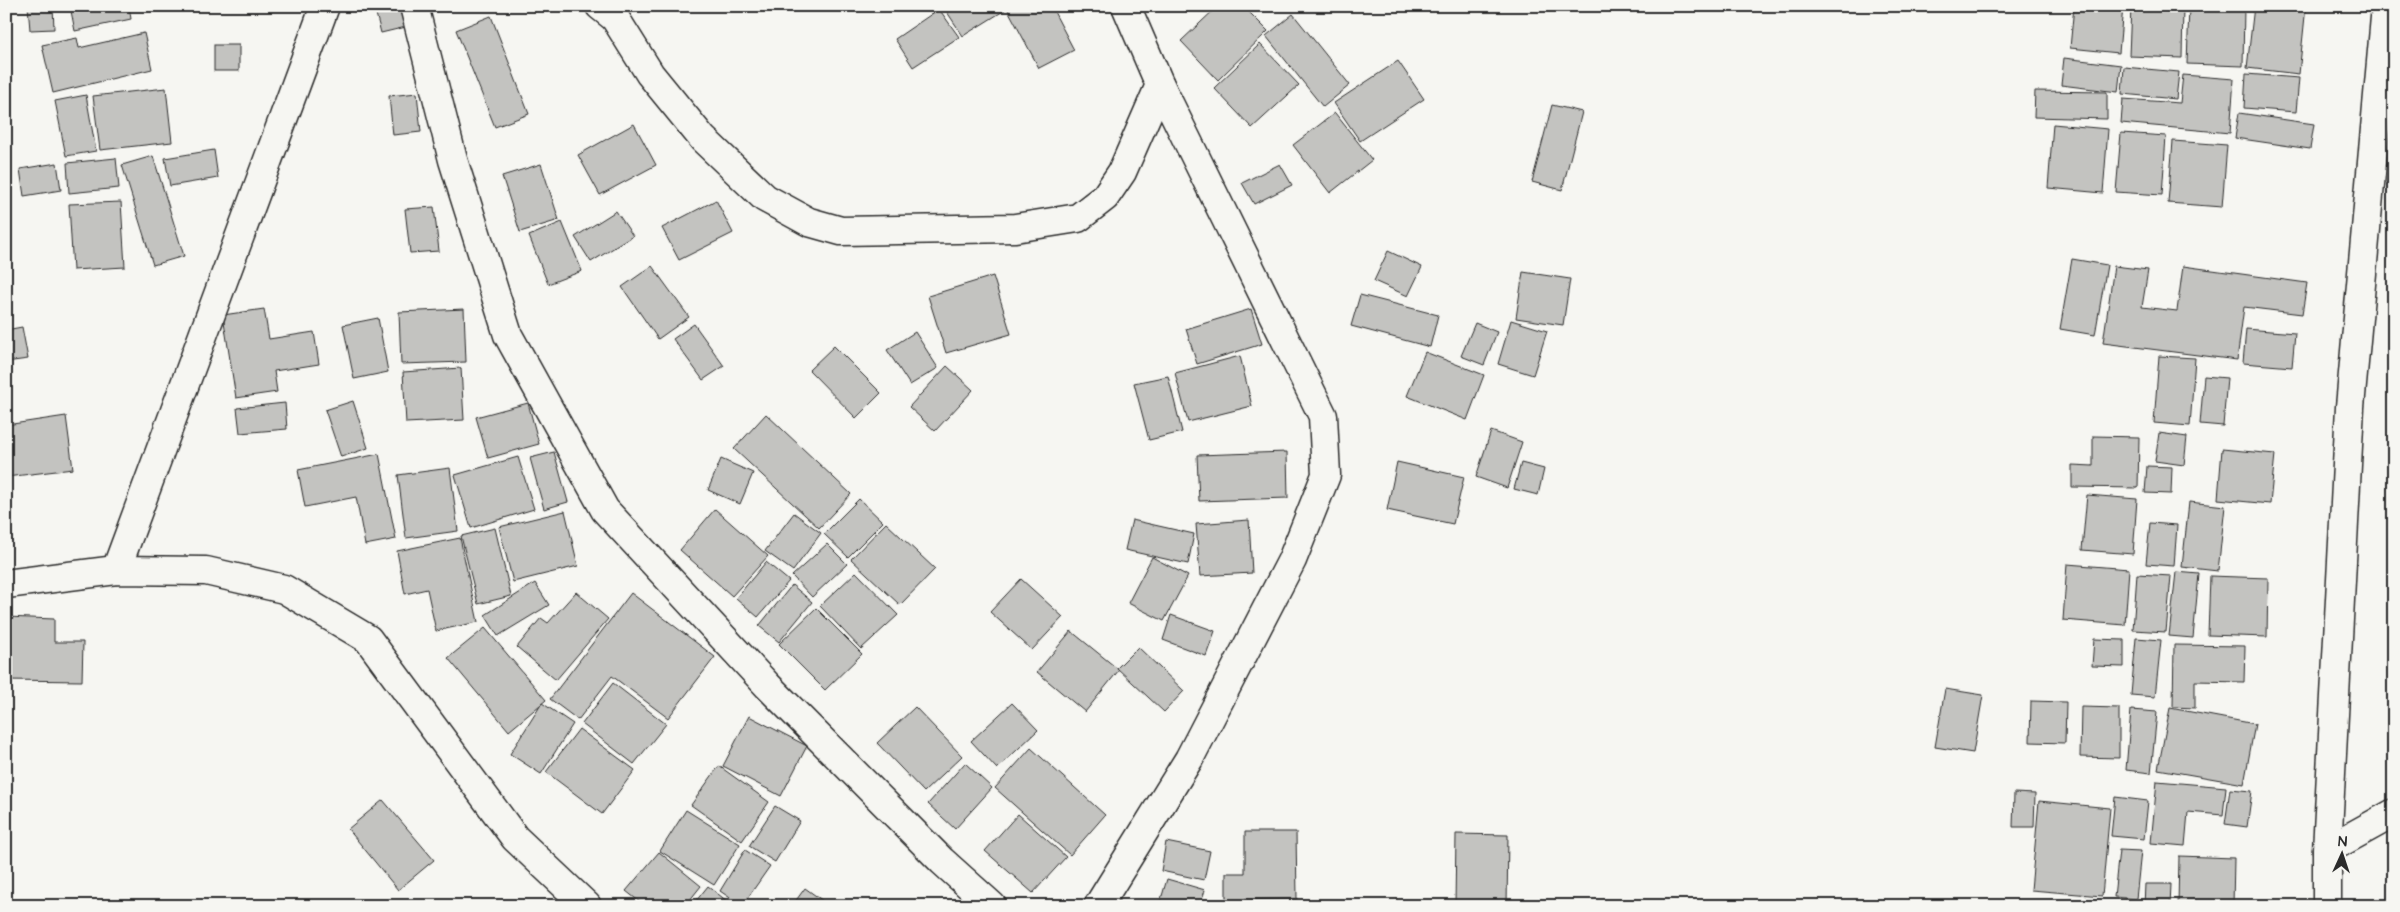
<svg xmlns="http://www.w3.org/2000/svg" width="2400" height="912" font-family="'Architects Daughter',sans-serif">
  <style>
    .building { fill: #c3c3c0; stroke: #2b2b2b }
    .lines { fill: none; stroke-linecap: round; stroke-linejoin: round }
    .minor-casing { stroke: #2b2b2b; stroke-width: 31 }
    .minor { stroke: #f6f6f2; stroke-width: 28 }
  </style>
  <rect width="100%" height="100%" fill="#f6f6f2"/>
  <filter id="ink" filterUnits="userSpaceOnUse"><feTurbulence type="fractalNoise" baseFrequency=".02" numOctaves="2"/><feDisplacementMap in="SourceGraphic" scale="10" xChannelSelector="R" yChannelSelector="G"/><feConvolveMatrix kernelMatrix="1 2 1 2 8 2 1 2 1" color-interpolation-filters="sRGB"/></filter>
  <g filter="url(#ink)">
    <g class="building">
      <path d="M 28,6 L 53,6 L 54,29 L 30,30 Z"/>
      <path d="M 70,6 L 129,6 L 131,19 L 75,31 Z"/>
      <path d="M 374,6 L 400,6 L 406,27 L 381,33 Z"/>
      <path d="M 943,6 L 1003,6 L 1005,10 L 963,36 Z"/>
      <path d="M 1006,6 L 1051,6 L 1074,50 L 1039,68 Z"/>
      <path d="M 1218,6 L 1243,6 L 1268,31 L 1218,80 L 1181,41 Z"/>
      <path d="M 2074,6 L 2123,6 L 2119,53 L 2070,48 Z"/>
      <path d="M 2131,6 L 2183,6 L 2182,58 L 2129,56 Z"/>
      <path d="M 2189,6 L 2244,6 L 2243,66 L 2187,64 Z"/>
      <path d="M 2254,6 L 2306,6 L 2299,74 L 2247,68 Z"/>
      <path d="M 939,9 L 959,37 L 913,67 L 895,39 Z"/>
      <path d="M 1293,14 L 1350,85 L 1323,107 L 1266,36 Z"/>
      <path d="M 491,16 L 529,114 L 495,127 L 456,30 Z"/>
      <path d="M 144,33 L 152,69 L 53,93 L 42,45 L 77,38 L 79,48 Z"/>
      <path d="M 1260,44 L 1299,85 L 1252,128 L 1214,88 Z"/>
      <rect x="214" y="45" width="25" height="26"/>
      <path d="M 2064,58 L 2121,65 L 2118,92 L 2061,85 Z"/>
      <path d="M 1398,61 L 1424,99 L 1360,141 L 1334,103 Z"/>
      <path d="M 2124,67 L 2179,72 L 2176,99 L 2122,94 Z"/>
      <path d="M 2246,74 L 2299,78 L 2296,112 L 2244,108 Z"/>
      <path d="M 2183,75 L 2234,79 L 2230,133 L 2121,123 L 2123,99 L 2180,103 Z"/>
      <path d="M 166,88 L 172,142 L 100,150 L 93,96 Z"/>
      <path d="M 2035,91 L 2107,92 L 2107,119 L 2034,117 Z"/>
      <path d="M 417,93 L 421,132 L 393,135 L 389,96 Z"/>
      <path d="M 86,95 L 96,151 L 66,156 L 55,101 Z"/>
      <path d="M 1552,105 L 1582,112 L 1562,190 L 1532,182 Z"/>
      <path d="M 1335,113 L 1372,160 L 1330,193 L 1293,145 Z"/>
      <path d="M 2239,113 L 2314,124 L 2310,149 L 2235,138 Z"/>
      <path d="M 634,124 L 656,165 L 600,195 L 578,155 Z"/>
      <path d="M 2053,124 L 2108,129 L 2103,193 L 2048,188 Z"/>
      <path d="M 2121,133 L 2166,136 L 2162,195 L 2116,192 Z"/>
      <path d="M 2173,141 L 2227,145 L 2222,207 L 2168,203 Z"/>
      <path d="M 214,150 L 218,178 L 170,186 L 165,158 Z"/>
      <path d="M 153,156 L 184,256 L 153,265 L 122,165 Z"/>
      <path d="M 116,158 L 119,188 L 69,193 L 67,163 Z"/>
      <path d="M 57,163 L 61,190 L 24,196 L 20,169 Z"/>
      <path d="M 541,164 L 559,220 L 520,232 L 502,176 Z"/>
      <path d="M 1280,164 L 1292,185 L 1254,204 L 1242,183 Z"/>
      <path d="M 716,200 L 733,233 L 679,260 L 662,228 Z"/>
      <path d="M 121,202 L 125,267 L 73,270 L 69,204 Z"/>
      <path d="M 434,207 L 439,251 L 410,253 L 405,209 Z"/>
      <path d="M 616,211 L 633,236 L 591,262 L 575,237 Z"/>
      <path d="M 562,222 L 582,271 L 548,284 L 529,236 Z"/>
      <path d="M 1388,251 L 1422,267 L 1408,296 L 1374,281 Z"/>
      <path d="M 2072,259 L 2107,265 L 2095,335 L 2060,329 Z"/>
      <path d="M 652,266 L 689,317 L 658,339 L 622,287 Z"/>
      <path d="M 2114,266 L 2148,270 L 2142,307 L 2177,311 L 2183,266 L 2307,283 L 2302,314 L 2244,307 L 2237,360 L 2103,343 Z"/>
      <path d="M 1523,272 L 1570,279 L 1563,325 L 1516,318 Z"/>
      <path d="M 993,276 L 1011,334 L 946,353 L 928,296 Z"/>
      <path d="M 1360,295 L 1438,315 L 1430,347 L 1351,326 Z"/>
      <path d="M 264,309 L 269,339 L 314,332 L 319,364 L 274,371 L 277,392 L 236,398 L 223,315 Z"/>
      <path d="M 464,309 L 466,362 L 401,364 L 399,312 Z"/>
      <path d="M 1251,309 L 1262,344 L 1197,364 L 1186,329 Z"/>
      <path d="M 378,318 L 388,372 L 354,379 L 343,325 Z"/>
      <path d="M 1511,320 L 1547,331 L 1533,375 L 1498,364 Z"/>
      <path d="M 1475,323 L 1497,332 L 1484,365 L 1461,356 Z"/>
      <path d="M 694,324 L 724,366 L 703,380 L 673,339 Z"/>
      <path d="M 22,327 L 28,359 L 6,362 L 6,330 Z"/>
      <path d="M 2246,329 L 2295,333 L 2292,367 L 2243,363 Z"/>
      <path d="M 915,332 L 938,368 L 910,385 L 887,350 Z"/>
      <path d="M 834,346 L 881,393 L 856,418 L 809,370 Z"/>
      <path d="M 1425,352 L 1484,375 L 1467,420 L 1407,396 Z"/>
      <path d="M 1240,356 L 1252,406 L 1188,422 L 1175,373 Z"/>
      <path d="M 2159,356 L 2195,358 L 2190,426 L 2154,423 Z"/>
      <path d="M 947,366 L 973,390 L 935,431 L 909,407 Z"/>
      <path d="M 461,368 L 464,420 L 406,423 L 403,372 Z"/>
      <path d="M 1168,376 L 1182,432 L 1149,440 L 1134,383 Z"/>
      <path d="M 2204,376 L 2227,378 L 2223,426 L 2200,424 Z"/>
      <path d="M 353,401 L 368,448 L 341,457 L 325,410 Z"/>
      <path d="M 285,403 L 287,429 L 240,433 L 237,408 Z"/>
      <path d="M 528,403 L 539,444 L 488,458 L 476,417 Z"/>
      <path d="M 766,414 L 851,494 L 819,528 L 734,449 Z"/>
      <path d="M 66,416 L 73,469 L 6,477 L 6,425 Z"/>
      <path d="M 1491,431 L 1522,442 L 1507,488 L 1476,477 Z"/>
      <path d="M 2159,433 L 2187,437 L 2184,465 L 2155,461 Z"/>
      <path d="M 2093,436 L 2139,437 L 2138,488 L 2072,487 L 2072,465 L 2093,466 Z"/>
      <path d="M 2222,449 L 2275,454 L 2270,504 L 2218,499 Z"/>
      <path d="M 554,452 L 568,502 L 544,509 L 530,458 Z"/>
      <path d="M 1287,452 L 1288,498 L 1199,501 L 1197,455 Z"/>
      <path d="M 379,454 L 396,539 L 365,545 L 356,497 L 305,507 L 298,470 Z"/>
      <path d="M 518,457 L 534,509 L 471,528 L 455,475 Z"/>
      <path d="M 721,459 L 753,473 L 740,504 L 708,490 Z"/>
      <path d="M 1397,462 L 1464,477 L 1453,524 L 1387,510 Z"/>
      <path d="M 1521,463 L 1544,469 L 1538,495 L 1514,489 Z"/>
      <path d="M 2147,466 L 2172,467 L 2171,494 L 2145,493 Z"/>
      <path d="M 450,468 L 458,531 L 406,538 L 398,475 Z"/>
      <path d="M 2087,495 L 2137,499 L 2133,554 L 2082,550 Z"/>
      <path d="M 859,499 L 883,522 L 848,557 L 824,534 Z"/>
      <path d="M 2189,502 L 2225,506 L 2218,571 L 2182,567 Z"/>
      <path d="M 715,509 L 768,556 L 732,596 L 680,550 Z"/>
      <path d="M 565,511 L 578,566 L 513,582 L 499,527 Z"/>
      <path d="M 794,513 L 821,533 L 793,571 L 765,551 Z"/>
      <path d="M 1132,520 L 1194,534 L 1188,564 L 1125,550 Z"/>
      <path d="M 1249,520 L 1252,573 L 1200,576 L 1196,524 Z"/>
      <path d="M 886,523 L 935,569 L 900,605 L 851,559 Z"/>
      <path d="M 2150,523 L 2177,525 L 2174,566 L 2146,564 Z"/>
      <path d="M 495,528 L 511,596 L 478,604 L 461,536 Z"/>
      <path d="M 460,538 L 478,622 L 436,631 L 427,589 L 405,594 L 397,551 Z"/>
      <path d="M 827,544 L 847,564 L 812,597 L 792,576 Z"/>
      <path d="M 1152,557 L 1188,576 L 1164,621 L 1128,603 Z"/>
      <path d="M 766,562 L 789,581 L 758,617 L 736,598 Z"/>
      <path d="M 2067,564 L 2129,569 L 2125,625 L 2063,620 Z"/>
      <path d="M 856,572 L 898,615 L 861,649 L 820,606 Z"/>
      <path d="M 2176,572 L 2199,574 L 2193,638 L 2169,636 Z"/>
      <path d="M 2137,574 L 2171,576 L 2166,632 L 2133,630 Z"/>
      <path d="M 2210,576 L 2268,578 L 2267,637 L 2208,635 Z"/>
      <path d="M 1021,579 L 1063,617 L 1032,650 L 990,612 Z"/>
      <path d="M 535,583 L 549,605 L 498,636 L 485,615 Z"/>
      <path d="M 792,585 L 812,602 L 779,642 L 759,626 Z"/>
      <path d="M 576,592 L 608,619 L 556,680 L 517,647 L 541,618 L 548,623 Z"/>
      <path d="M 631,593 L 715,657 L 668,718 L 612,676 L 578,720 L 550,699 Z"/>
      <path d="M 816,608 L 862,654 L 825,690 L 779,644 Z"/>
      <path d="M 1171,615 L 1215,631 L 1206,656 L 1163,640 Z"/>
      <path d="M 6,617 L 54,619 L 54,642 L 83,642 L 82,681 L 6,680 Z"/>
      <path d="M 485,628 L 546,700 L 509,731 L 448,658 Z"/>
      <path d="M 1071,631 L 1119,670 L 1085,712 L 1037,672 Z"/>
      <path d="M 2136,638 L 2161,640 L 2155,697 L 2131,695 Z"/>
      <path d="M 2094,639 L 2124,640 L 2124,667 L 2092,666 Z"/>
      <path d="M 2174,645 L 2245,646 L 2244,682 L 2195,681 L 2195,708 L 2173,707 Z"/>
      <path d="M 1138,647 L 1184,691 L 1164,712 L 1117,668 Z"/>
      <path d="M 613,683 L 666,724 L 634,764 L 582,724 Z"/>
      <path d="M 1945,689 L 1983,695 L 1973,753 L 1935,747 Z"/>
      <path d="M 2031,701 L 2066,702 L 2065,743 L 2030,742 Z"/>
      <path d="M 542,703 L 573,724 L 541,774 L 510,754 Z"/>
      <path d="M 1012,703 L 1038,730 L 997,769 L 971,741 Z"/>
      <path d="M 915,707 L 962,756 L 924,792 L 877,743 Z"/>
      <path d="M 2081,707 L 2119,708 L 2119,758 L 2080,757 Z"/>
      <path d="M 2170,708 L 2255,724 L 2244,784 L 2158,769 Z"/>
      <path d="M 2131,710 L 2157,712 L 2151,773 L 2126,770 Z"/>
      <path d="M 749,716 L 807,746 L 781,796 L 723,766 Z"/>
      <path d="M 579,729 L 635,770 L 602,814 L 546,772 Z"/>
      <path d="M 1031,748 L 1105,815 L 1070,855 L 995,788 Z"/>
      <path d="M 965,763 L 992,788 L 955,829 L 928,804 Z"/>
      <path d="M 719,766 L 769,802 L 742,841 L 691,805 Z"/>
      <path d="M 2157,781 L 2226,787 L 2223,815 L 2188,812 L 2185,846 L 2151,843 Z"/>
      <path d="M 2230,789 L 2252,791 L 2247,827 L 2225,824 Z"/>
      <path d="M 2014,793 L 2035,794 L 2034,827 L 2013,827 Z"/>
      <path d="M 2115,797 L 2148,801 L 2144,839 L 2111,836 Z"/>
      <path d="M 383,800 L 434,860 L 398,890 L 348,829 Z"/>
      <path d="M 2039,801 L 2110,808 L 2102,896 L 2031,890 Z"/>
      <path d="M 775,806 L 800,821 L 775,862 L 749,846 Z"/>
      <path d="M 686,810 L 740,844 L 714,885 L 660,851 Z"/>
      <path d="M 1018,814 L 1066,857 L 1033,893 L 985,851 Z"/>
      <path d="M 1245,832 L 1296,832 L 1297,899 L 1226,900 L 1226,873 L 1245,873 Z"/>
      <path d="M 1456,834 L 1508,835 L 1507,906 L 1455,906 Z"/>
      <path d="M 1166,842 L 1210,851 L 1204,880 L 1161,871 Z"/>
      <path d="M 745,850 L 770,866 L 742,906 L 720,891 Z"/>
      <path d="M 2119,850 L 2141,851 L 2136,899 L 2114,897 Z"/>
      <path d="M 659,852 L 701,886 L 685,906 L 645,906 L 626,891 Z"/>
      <path d="M 2179,856 L 2234,858 L 2233,906 L 2178,906 Z"/>
      <path d="M 1167,879 L 1205,890 L 1200,906 L 1159,906 Z"/>
      <path d="M 2145,884 L 2171,884 L 2170,906 L 2144,906 Z"/>
      <path d="M 708,886 L 733,906 L 692,906 Z"/>
      <path d="M 805,888 L 830,906 L 792,906 Z"/>
    </g>
    <g class="lines">
      <g class="minor-casing">
        <g id="minor">
          <path d="M 414,6 L 453,160 L 508,335 L 605,510 L 768,686 L 942,861 L 992,906"/>
          <path d="M 600,6 L 615,18 L 650,74 L 703,139 L 765,198 L 809,222 L 841,231 L 1015,228 L 1078,218 L 1105,197 L 1122,172 L 1160,85"/>
          <path d="M 116,570 L 325,6"/>
          <path d="M 6,584 L 116,570 L 206,571 L 284,589 L 368,639 L 515,838 L 587,906"/>
          <path d="M 2327,850 L 2394,813"/>
          <path d="M 1098,906 L 1189,759 L 1292,560 L 1326,475 L 1323,416 L 1160,85 L 1126,6"/>
          <path d="M 2327,906 L 2327,850 L 2350,407 L 2386,6"/>
        </g>
      </g>
      <use href="#minor" class="minor"/>
    </g>
  </g>
  <rect width="2400" height="912" fill="none" stroke="#f6f6f2" stroke-width="25"/>
  <rect x="12" y="12" width="2375" height="887" fill="none" stroke="#2b2b2b" stroke-width="2" filter="url(#ink)"/>
  <g transform="translate(2342 854) rotate(3)" stroke="#f6f6f2" stroke-width="4" paint-order="stroke">
  <path d="M0-4L9 19L0 12L-9 19Z" fill="#2b2b2b"/>
  <text y="-8" font-size="14" font-weight="bold" text-anchor="middle" fill="#2b2b2b">N</text>
  </g>
</svg>
